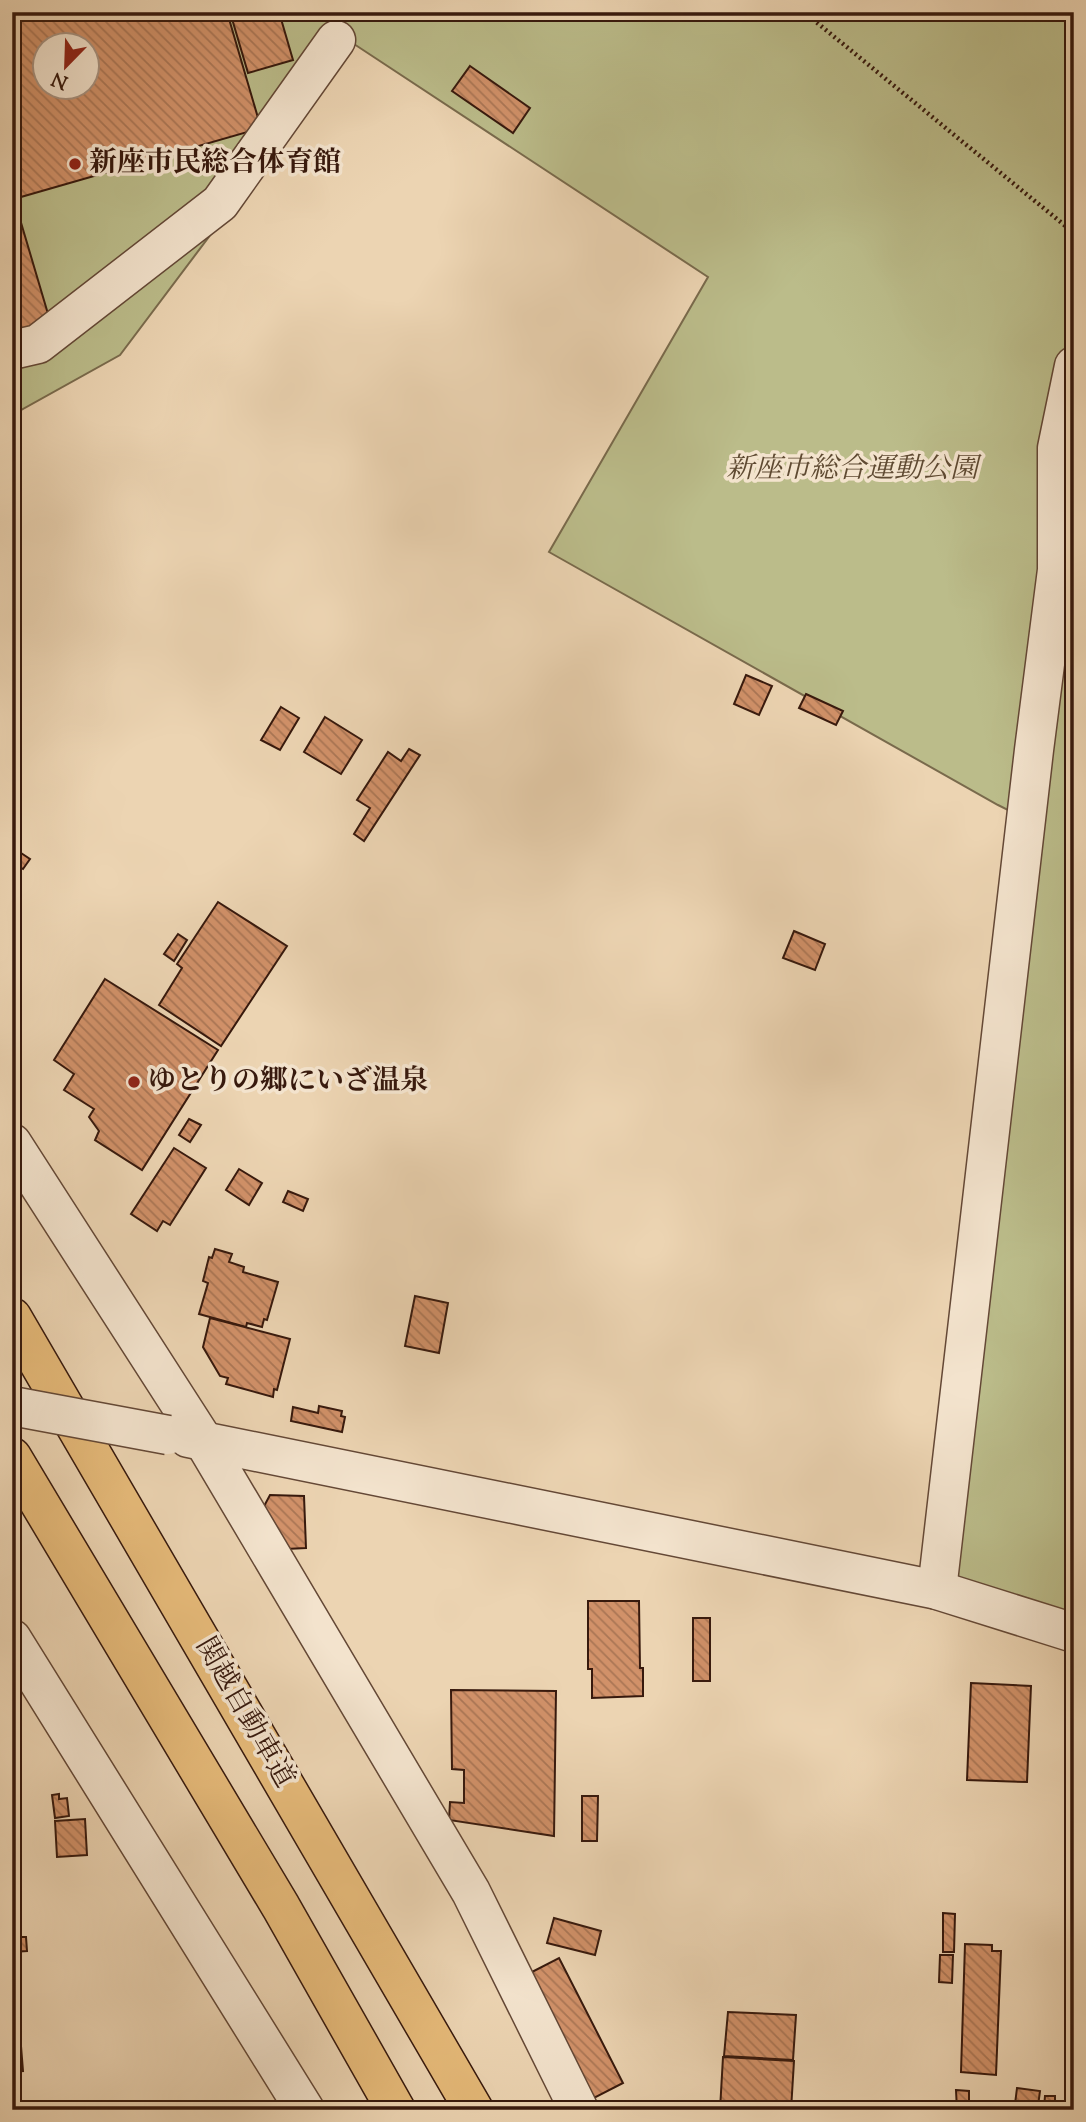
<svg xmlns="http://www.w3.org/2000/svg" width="1086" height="2122" font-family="'Sorts Mill Goudy','Noto Serif JP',serif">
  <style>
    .park { fill: #bbbc8a; stroke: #796a4c; stroke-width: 2; fill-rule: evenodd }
    .building { fill: url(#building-back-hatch); stroke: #37190d; stroke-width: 2; fill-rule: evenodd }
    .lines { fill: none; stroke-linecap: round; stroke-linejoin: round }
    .minor-casing { stroke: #644836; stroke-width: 41 }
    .highway-casing { stroke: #37190d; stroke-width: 41 }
    .path { stroke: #37190d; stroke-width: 4.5; stroke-dasharray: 2 3.5; stroke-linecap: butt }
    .minor { stroke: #f3e3cd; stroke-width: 38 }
    .highway { stroke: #e6ba79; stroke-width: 38 }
    .minor-bridge-casing { stroke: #644836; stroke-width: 41; stroke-linecap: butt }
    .minor-bridge { stroke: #f3e3cd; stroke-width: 38 }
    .poi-dot { fill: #8f2418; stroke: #f3e3cd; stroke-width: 2.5 }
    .labels { text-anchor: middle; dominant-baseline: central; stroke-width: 7; stroke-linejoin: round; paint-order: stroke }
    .poi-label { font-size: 28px; font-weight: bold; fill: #37190d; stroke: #f3e3cd; text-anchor: start }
    .park-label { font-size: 28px; font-style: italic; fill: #5f4a32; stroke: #f3e3cd }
    .street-label { font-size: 28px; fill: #37190d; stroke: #f3e3cd }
  </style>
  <defs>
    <pattern id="building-back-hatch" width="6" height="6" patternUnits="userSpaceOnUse" patternTransform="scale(1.75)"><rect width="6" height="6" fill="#d19169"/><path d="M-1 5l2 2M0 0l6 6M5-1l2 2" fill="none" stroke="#aa7655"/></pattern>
  </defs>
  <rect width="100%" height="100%" fill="#ecd4b2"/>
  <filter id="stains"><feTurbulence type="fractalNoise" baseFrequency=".00286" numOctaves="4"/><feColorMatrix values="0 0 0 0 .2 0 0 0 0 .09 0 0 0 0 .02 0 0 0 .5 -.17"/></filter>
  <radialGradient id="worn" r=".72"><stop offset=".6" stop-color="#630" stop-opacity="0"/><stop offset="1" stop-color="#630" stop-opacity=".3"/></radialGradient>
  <path class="park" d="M 12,12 L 1074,12 L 1074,1624 L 942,1583 L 1040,826 L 998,805 L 549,552 L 708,277 L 354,44 L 120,355 L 12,415 ZM 46,46 L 88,46 L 88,88 L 46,88 Z"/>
  <g class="building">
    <path d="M 12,12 L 227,12 L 261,128 L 14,199 L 51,324 L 12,335 ZM 46,46 L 88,46 L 88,88 L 46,88 Z"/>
    <path d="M 230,12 L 279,12 L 293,60 L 248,73 Z"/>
    <path d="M 470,66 L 530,108 L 513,133 L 452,91 Z"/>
    <path d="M 746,675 L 772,686 L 759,715 L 734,704 Z"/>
    <path d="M 806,694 L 843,711 L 836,725 L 799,708 Z"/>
    <path d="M 281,707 L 299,718 L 280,750 L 261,740 Z"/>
    <path d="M 325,717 L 362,740 L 341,774 L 304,752 Z"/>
    <path d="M 409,749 L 420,755 L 364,841 L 354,834 L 370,808 L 357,800 L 388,752 L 401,761 Z"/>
    <path d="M 12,847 L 30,859 L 23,869 L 12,862 Z"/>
    <path d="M 218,902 L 287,946 L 221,1046 L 159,1005 L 182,968 L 177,964 Z"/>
    <path d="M 794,931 L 825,944 L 815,970 L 783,958 Z"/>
    <path d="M 178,934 L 187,940 L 174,961 L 164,954 Z"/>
    <path d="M 105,979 L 218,1050 L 142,1170 L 95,1140 L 99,1131 L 89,1117 L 94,1109 L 64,1090 L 74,1074 L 54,1060 Z"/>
    <path d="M 189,1119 L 201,1125 L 190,1142 L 179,1135 Z"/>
    <path d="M 174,1148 L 206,1168 L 170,1225 L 163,1221 L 157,1231 L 131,1214 Z"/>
    <path d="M 239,1169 L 262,1183 L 249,1205 L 226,1190 Z"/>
    <path d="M 288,1191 L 308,1199 L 303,1211 L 283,1202 Z"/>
    <path d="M 215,1249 L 232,1254 L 229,1262 L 244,1267 L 243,1272 L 278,1282 L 267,1320 L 264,1319 L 262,1327 L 247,1323 L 246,1327 L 199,1314 L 208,1283 L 203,1281 L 209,1257 L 212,1258 Z"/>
    <path d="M 415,1296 L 448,1303 L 439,1353 L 405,1346 Z"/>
    <path d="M 210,1318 L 290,1339 L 277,1390 L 274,1389 L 273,1397 L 226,1384 L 228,1378 L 220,1376 L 203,1347 Z"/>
    <path d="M 319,1406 L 342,1411 L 341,1416 L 345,1417 L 342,1432 L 291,1421 L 293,1407 L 318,1413 Z"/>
    <path d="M 270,1495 L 304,1496 L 306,1548 L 286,1549 L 262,1510 Z"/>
    <path d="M 588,1601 L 639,1601 L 640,1668 L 643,1668 L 643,1696 L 592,1698 L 592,1669 L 588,1669 Z"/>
    <rect x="693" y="1618" width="17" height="63"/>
    <path d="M 971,1683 L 1031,1686 L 1027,1782 L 967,1780 Z"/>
    <path d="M 451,1690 L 556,1691 L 554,1836 L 449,1820 L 450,1802 L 464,1803 L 464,1770 L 452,1769 Z"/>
    <path d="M 59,1794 L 59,1799 L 67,1798 L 69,1816 L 55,1818 L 52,1795 Z"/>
    <path d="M 582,1796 L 598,1796 L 597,1841 L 582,1841 Z"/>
    <path d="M 85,1819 L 87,1855 L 57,1857 L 55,1821 Z"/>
    <path d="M 943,1913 L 955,1914 L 954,1952 L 943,1952 Z"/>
    <path d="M 554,1918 L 601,1931 L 595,1955 L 547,1943 Z"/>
    <path d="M 12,1937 L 26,1937 L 27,1951 L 12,1952 Z"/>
    <path d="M 965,1944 L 992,1945 L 992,1951 L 1001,1951 L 996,2075 L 961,2072 Z"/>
    <path d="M 940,1955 L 953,1955 L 952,1983 L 939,1982 Z"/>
    <path d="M 559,1958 L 623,2083 L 592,2099 L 528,1974 Z"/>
    <path d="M 18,2009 L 23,2071 L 12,2072 L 12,2010 Z"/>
    <path d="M 728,2012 L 796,2015 L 793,2060 L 724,2056 Z"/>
    <path d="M 723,2057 L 794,2061 L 791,2110 L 720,2110 Z"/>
    <path d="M 1017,2088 L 1040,2091 L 1038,2106 L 1015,2104 Z"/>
    <path d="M 956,2090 L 969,2091 L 969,2110 L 957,2110 Z"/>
    <path d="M 1045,2096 L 1055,2096 L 1055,2108 L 1044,2108 Z"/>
  </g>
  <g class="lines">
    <g class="minor-casing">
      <g id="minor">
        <path d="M 12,350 L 38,344 L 220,203 L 336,40"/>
        <path d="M 12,1143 L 203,1440 L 471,1892 L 579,2110"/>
        <path d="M 188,1438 L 937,1590 L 1074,1633"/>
        <path d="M 937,1590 L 1034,750 L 1057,570 L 1057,448 L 1074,366"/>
        <path d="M 12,1639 L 305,2110"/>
      </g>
    </g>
    <g class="highway-casing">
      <g id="highway">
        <path d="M 12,1317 L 474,2110"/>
        <path d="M 12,1457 L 281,1907 L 396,2110"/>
      </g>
    </g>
    <path class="path" d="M 804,12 L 1074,233"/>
    <use href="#minor" class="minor"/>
    <use href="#highway" class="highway"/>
    <g class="minor-bridge-casing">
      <path id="minor-bridge" d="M 12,1406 L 168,1435"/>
    </g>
    <use href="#minor-bridge" class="minor-bridge"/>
  </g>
  <g class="poi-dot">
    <circle cx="75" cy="164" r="7"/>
    <circle cx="134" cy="1082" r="7"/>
  </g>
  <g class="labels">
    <g class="poi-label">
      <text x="89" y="164">新座市民総合体育館</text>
      <text x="148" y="1082">ゆとりの郷にいざ温泉</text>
    </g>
    <g class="park-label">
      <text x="852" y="470">新座市総合運動公園</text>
    </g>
    <g class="street-label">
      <text transform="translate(244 1713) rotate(60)">関越自動車道</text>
    </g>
  </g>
  <rect width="1086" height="2122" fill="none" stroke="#ecd4b2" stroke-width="42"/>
  <rect x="14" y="14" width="1058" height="2094" fill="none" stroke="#37190d" stroke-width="3.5"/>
  <rect x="21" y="21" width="1044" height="2080" fill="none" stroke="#37190d" stroke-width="2"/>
  <g transform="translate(66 66) rotate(203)"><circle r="33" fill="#f3e3cd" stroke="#a89280" stroke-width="2"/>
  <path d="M0-5L12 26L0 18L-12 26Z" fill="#8f2418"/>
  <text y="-10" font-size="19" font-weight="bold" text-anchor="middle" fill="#37190d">N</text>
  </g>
  <rect width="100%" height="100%" filter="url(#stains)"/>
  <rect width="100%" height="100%" fill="url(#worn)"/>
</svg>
